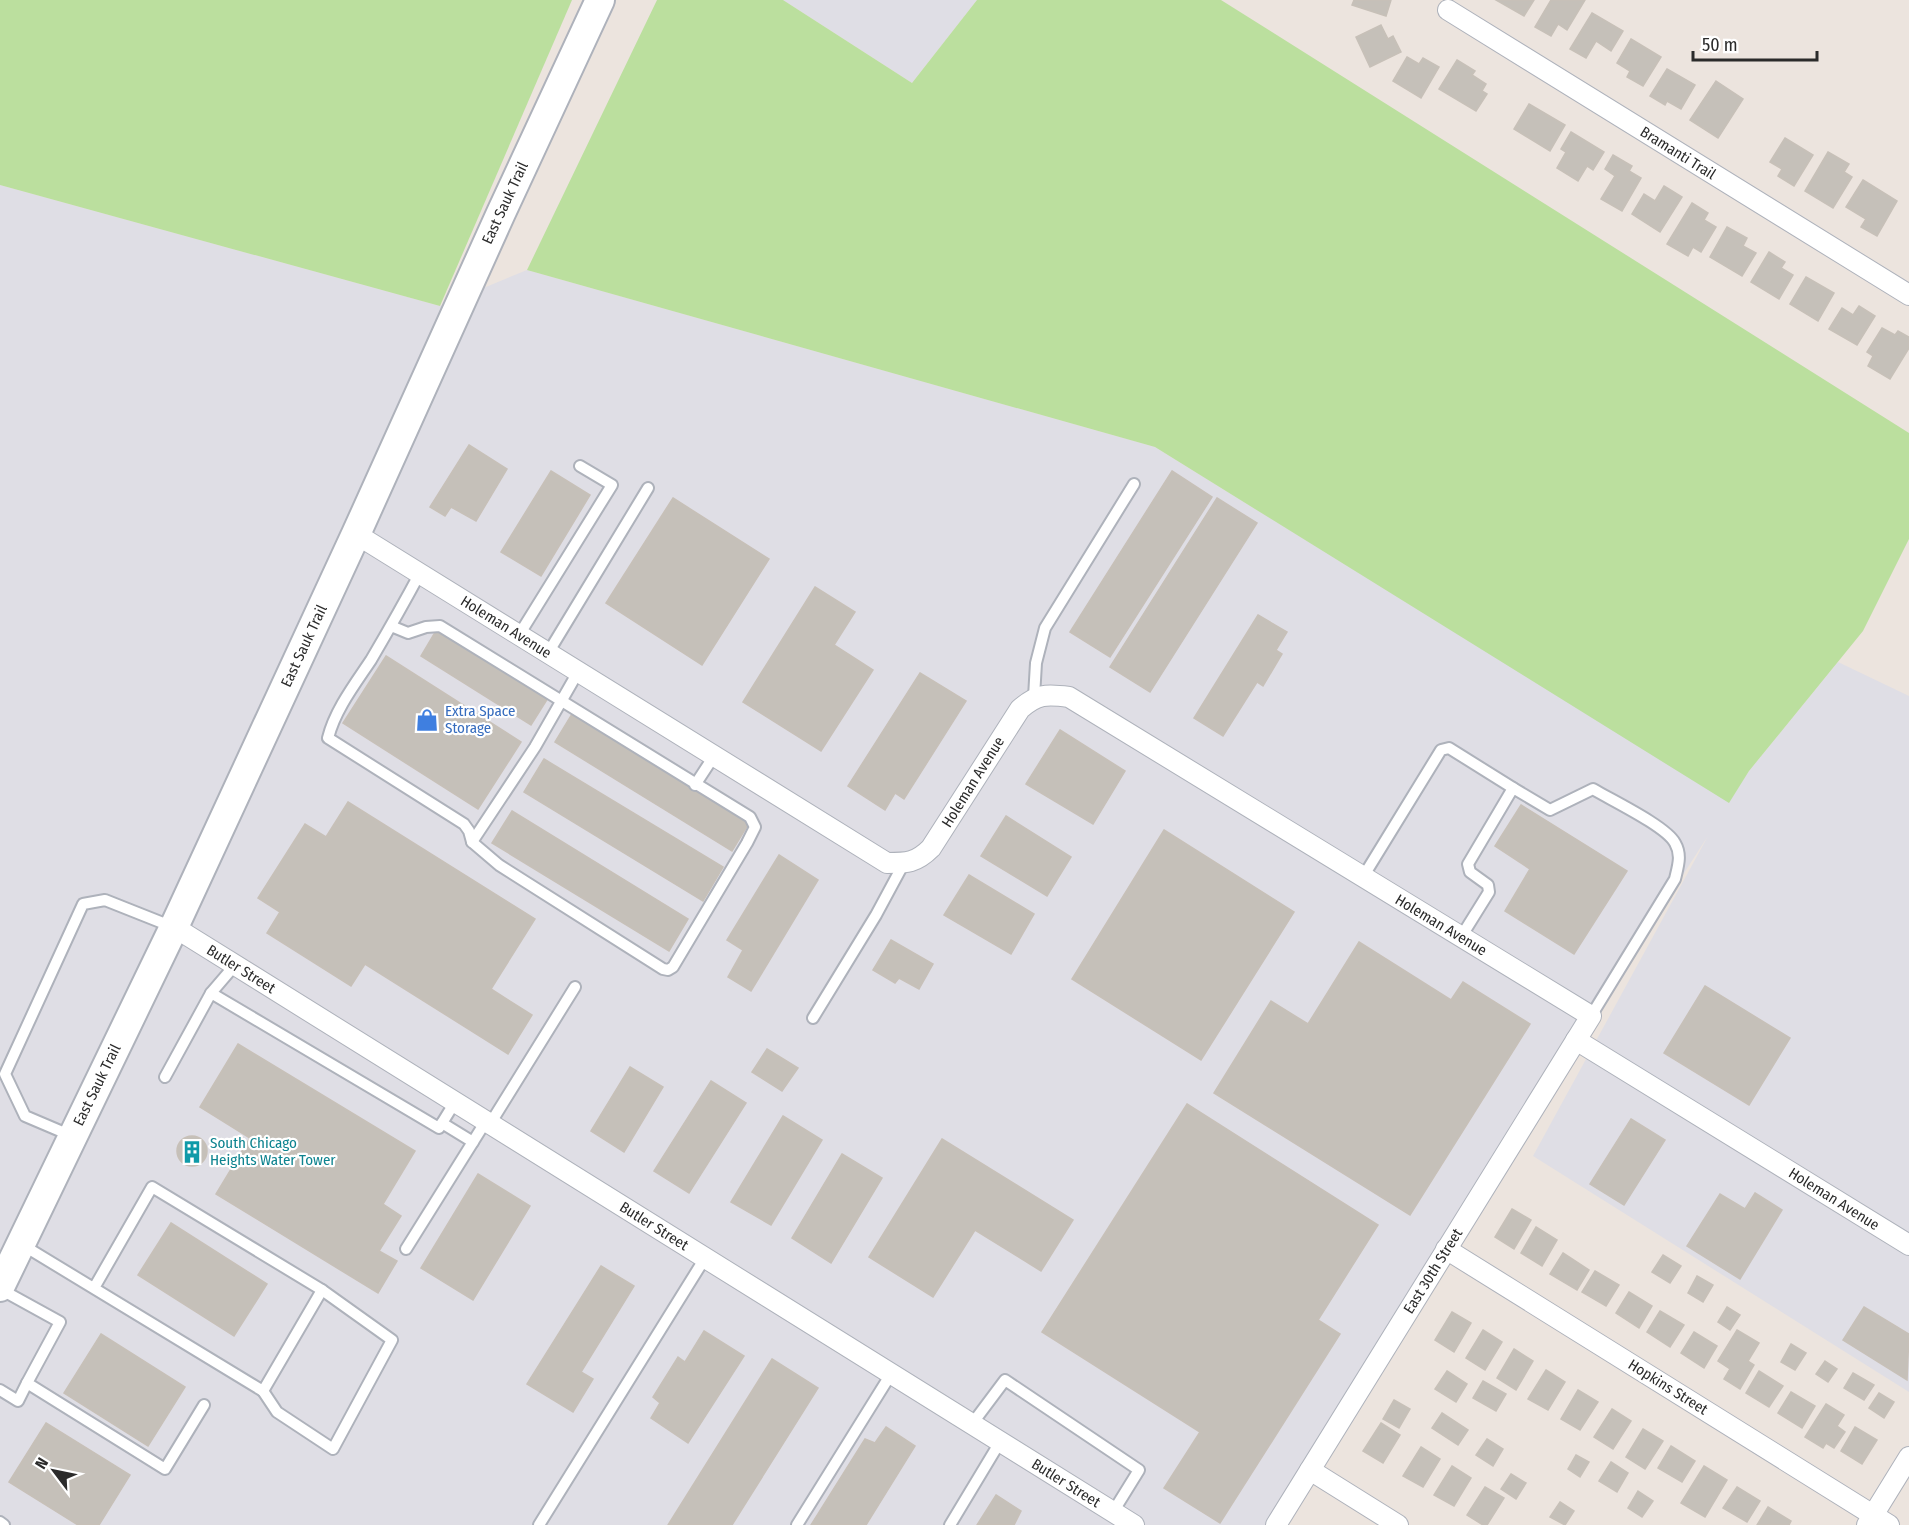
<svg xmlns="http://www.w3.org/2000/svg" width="1909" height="1525" font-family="'Fira Sans Condensed',sans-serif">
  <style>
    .industrial { fill: #dfdee5 }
    .green { fill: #bbdf9e }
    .building { fill: #c5c0b9; stroke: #c7c0b8; stroke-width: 1.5 }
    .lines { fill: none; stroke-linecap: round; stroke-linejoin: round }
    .service-casing { stroke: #aeb2bb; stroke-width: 14 }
    .minor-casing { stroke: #aeb2bb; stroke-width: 22 }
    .secondary-casing { stroke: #aeb2bb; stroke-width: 32 }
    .service { stroke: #fff; stroke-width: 10 }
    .minor { stroke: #fff; stroke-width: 20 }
    .secondary { stroke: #fff; stroke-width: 28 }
    .labels { text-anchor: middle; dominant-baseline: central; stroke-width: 4.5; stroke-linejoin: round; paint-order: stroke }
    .street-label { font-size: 15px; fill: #2b2b2b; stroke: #fff }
    .shop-label { font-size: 15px; fill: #366cbe; stroke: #fff; text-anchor: start }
    .culture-label { font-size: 15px; fill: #0d838f; stroke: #fff; text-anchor: start }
  </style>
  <rect width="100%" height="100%" fill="#ece4de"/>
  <g class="industrial">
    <path d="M 783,0 L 977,0 L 912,83 Z"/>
    <path d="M 0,185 L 440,306 L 527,270 L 1155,447 L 1729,802 L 1749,771 L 1838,662 L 1909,696 L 1909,1392 L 1533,1156 L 1708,836 L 1631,955 L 1280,1525 L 0,1525 Z"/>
  </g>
  <g class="green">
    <path d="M 0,0 L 572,0 L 440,306 L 0,185 Z"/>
    <path d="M 657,0 L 783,0 L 912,83 L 977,0 L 1221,0 L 1909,433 L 1909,539 L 1863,631 L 1749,771 L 1729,803 L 1155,447 L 527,270 Z"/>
  </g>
  <g class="building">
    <path d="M 1354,0 L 1391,0 L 1386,16 L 1352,5 Z"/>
    <path d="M 1496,0 L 1534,0 L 1524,16 Z"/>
    <path d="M 1551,0 L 1585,0 L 1567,30 L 1558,24 L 1551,36 L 1535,27 Z"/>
    <path d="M 1592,13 L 1623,31 L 1611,51 L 1596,41 L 1586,58 L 1570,49 Z"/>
    <path d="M 1381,25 L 1388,39 L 1393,36 L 1401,52 L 1370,67 L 1356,37 Z"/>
    <path d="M 1631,39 L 1661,57 L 1643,86 L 1627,77 L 1630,71 L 1617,63 Z"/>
    <path d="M 1407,57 L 1419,64 L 1423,58 L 1439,67 L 1421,98 L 1393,81 Z"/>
    <path d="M 1457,60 L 1475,71 L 1472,75 L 1486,84 L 1482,91 L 1487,94 L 1476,111 L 1439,89 Z"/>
    <path d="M 1667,69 L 1695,85 L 1681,109 L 1667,101 L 1665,105 L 1650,96 Z"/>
    <path d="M 1716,81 L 1743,99 L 1718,138 L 1690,120 Z"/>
    <path d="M 1529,104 L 1565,125 L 1550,151 L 1514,129 Z"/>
    <path d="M 1571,132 L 1604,152 L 1593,170 L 1587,166 L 1578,181 L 1557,168 L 1566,152 L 1561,149 Z"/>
    <path d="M 1785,138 L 1813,155 L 1794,186 L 1778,176 L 1782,169 L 1770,162 Z"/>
    <path d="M 1828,152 L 1849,164 L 1844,172 L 1852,177 L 1833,208 L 1805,191 Z"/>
    <path d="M 1613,155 L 1632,166 L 1629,171 L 1641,178 L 1622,211 L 1601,199 L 1615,176 L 1605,169 Z"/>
    <path d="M 1863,180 L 1897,201 L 1877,236 L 1861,227 L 1866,219 L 1846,207 Z"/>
    <path d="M 1664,186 L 1682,197 L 1660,232 L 1632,214 L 1644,194 L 1655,201 Z"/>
    <path d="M 1692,203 L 1708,213 L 1704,220 L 1716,227 L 1701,252 L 1693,247 L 1688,256 L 1667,244 Z"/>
    <path d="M 1727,227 L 1747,238 L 1743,246 L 1756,253 L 1742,276 L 1710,257 Z"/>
    <path d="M 1769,252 L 1785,262 L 1781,268 L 1793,275 L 1779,299 L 1751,282 Z"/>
    <path d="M 1806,277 L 1834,293 L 1818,321 L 1790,304 Z"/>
    <path d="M 1859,306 L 1875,316 L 1857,345 L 1829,329 L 1842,308 L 1853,315 Z"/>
    <path d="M 1882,328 L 1895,335 L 1898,331 L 1909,337 L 1909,348 L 1890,379 L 1868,366 L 1873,356 L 1867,352 Z"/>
    <path d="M 469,445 L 507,469 L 476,521 L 451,507 L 445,516 L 430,507 Z"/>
    <path d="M 551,471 L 590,495 L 541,576 L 501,552 Z"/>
    <path d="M 1172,471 L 1212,497 L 1110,657 L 1070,632 Z"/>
    <path d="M 673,498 L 769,559 L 702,665 L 606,603 Z"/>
    <path d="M 1217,498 L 1257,523 L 1150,692 L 1110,667 Z"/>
    <path d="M 815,587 L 855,612 L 834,645 L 873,670 L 821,751 L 743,702 Z"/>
    <path d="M 1258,615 L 1287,632 L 1276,650 L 1282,654 L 1263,686 L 1257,682 L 1223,736 L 1194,718 Z"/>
    <path d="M 437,629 L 548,698 L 531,725 L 421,656 Z"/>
    <path d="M 386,656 L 521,742 L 478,809 L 343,723 Z"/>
    <path d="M 920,673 L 966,701 L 904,799 L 895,793 L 885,810 L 848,786 Z"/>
    <path d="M 572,714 L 749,823 L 732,851 L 555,742 Z"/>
    <path d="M 1060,730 L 1125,771 L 1093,824 L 1026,784 Z"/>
    <path d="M 544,759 L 723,867 L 703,901 L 524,792 Z"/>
    <path d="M 348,802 L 535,919 L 491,989 L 532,1015 L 508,1054 L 365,964 L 351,986 L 267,933 L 280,912 L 258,898 L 305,824 L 326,837 Z"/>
    <path d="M 1521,805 L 1627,871 L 1574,954 L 1505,911 L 1530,869 L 1495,846 Z"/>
    <path d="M 512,811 L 688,919 L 669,951 L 492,843 Z"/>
    <path d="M 1006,816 L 1071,857 L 1047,896 L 981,856 Z"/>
    <path d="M 1164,830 L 1294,912 L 1201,1060 L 1072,979 Z"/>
    <path d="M 779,855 L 818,880 L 751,991 L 728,977 L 743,950 L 727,940 Z"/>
    <path d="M 969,875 L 1034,914 L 1011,954 L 944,915 Z"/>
    <path d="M 891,940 L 933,964 L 919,989 L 899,978 L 895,983 L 873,970 Z"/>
    <path d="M 1359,942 L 1451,1000 L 1463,982 L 1530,1024 L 1410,1215 L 1214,1093 L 1271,1001 L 1308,1024 Z"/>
    <path d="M 1705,986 L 1790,1038 L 1749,1105 L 1664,1053 Z"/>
    <path d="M 238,1044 L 415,1151 L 383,1204 L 401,1216 L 379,1251 L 397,1261 L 378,1293 L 216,1194 L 250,1138 L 200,1107 Z"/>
    <path d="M 767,1049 L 798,1068 L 782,1091 L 752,1072 Z"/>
    <path d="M 630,1067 L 663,1087 L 624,1152 L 591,1131 Z"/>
    <path d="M 711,1081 L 746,1103 L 689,1193 L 654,1171 Z"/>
    <path d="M 1187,1104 L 1378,1225 L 1318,1320 L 1340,1334 L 1220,1523 L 1164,1488 L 1200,1432 L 1042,1332 Z"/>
    <path d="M 783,1116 L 822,1140 L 771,1225 L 731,1202 Z"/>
    <path d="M 1631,1119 L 1665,1140 L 1624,1205 L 1590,1184 Z"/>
    <circle cx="192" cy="1151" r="15"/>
    <path d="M 942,1139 L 1073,1220 L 1041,1271 L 975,1230 L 933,1297 L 869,1257 Z"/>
    <path d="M 842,1154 L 882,1178 L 831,1263 L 792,1238 Z"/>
    <path d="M 478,1174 L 530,1206 L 473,1300 L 421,1268 Z"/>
    <path d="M 1755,1193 L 1782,1210 L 1740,1279 L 1687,1246 L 1720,1194 L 1745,1209 Z"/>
    <path d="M 1512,1209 L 1531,1220 L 1514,1249 L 1495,1237 Z"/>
    <path d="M 171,1223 L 267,1284 L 234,1336 L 138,1275 Z"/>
    <path d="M 1536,1227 L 1557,1240 L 1542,1266 L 1521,1253 Z"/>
    <path d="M 1563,1253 L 1589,1270 L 1577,1290 L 1550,1274 Z"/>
    <path d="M 1663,1255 L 1681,1266 L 1670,1283 L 1652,1272 Z"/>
    <path d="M 601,1266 L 634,1286 L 581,1372 L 593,1379 L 573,1412 L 527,1384 Z"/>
    <path d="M 1595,1271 L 1619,1285 L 1606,1306 L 1582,1292 Z"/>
    <path d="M 1697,1276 L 1713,1285 L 1703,1302 L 1688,1293 Z"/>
    <path d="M 1629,1292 L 1652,1306 L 1639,1328 L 1616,1313 Z"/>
    <path d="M 1727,1307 L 1740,1315 L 1730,1330 L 1718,1322 Z"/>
    <path d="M 1864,1307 L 1909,1334 L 1907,1380 L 1843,1340 Z"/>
    <path d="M 1660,1311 L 1684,1325 L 1670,1347 L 1647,1332 Z"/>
    <path d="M 1452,1312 L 1471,1323 L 1454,1352 L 1435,1340 Z"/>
    <path d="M 1483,1330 L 1502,1342 L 1485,1370 L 1466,1358 Z"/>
    <path d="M 1737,1330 L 1759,1343 L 1748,1361 L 1754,1365 L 1740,1389 L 1724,1379 L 1730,1369 L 1718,1361 Z"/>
    <path d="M 704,1331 L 744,1356 L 688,1443 L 651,1418 L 660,1403 L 653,1397 L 678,1357 L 685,1362 Z"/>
    <path d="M 1694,1332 L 1717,1346 L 1704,1368 L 1681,1353 Z"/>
    <path d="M 101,1334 L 185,1387 L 148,1446 L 64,1393 Z"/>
    <path d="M 1791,1344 L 1806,1353 L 1795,1370 L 1781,1362 Z"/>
    <path d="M 1514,1349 L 1533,1361 L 1516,1390 L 1497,1378 Z"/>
    <path d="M 772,1359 L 818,1388 L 732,1525 L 668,1525 Z"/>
    <path d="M 1825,1361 L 1837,1369 L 1828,1382 L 1816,1374 Z"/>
    <path d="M 1546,1370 L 1565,1382 L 1548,1410 L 1528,1399 Z"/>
    <path d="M 1447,1371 L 1467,1384 L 1456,1402 L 1435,1389 Z"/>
    <path d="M 1759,1371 L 1783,1386 L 1769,1407 L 1746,1393 Z"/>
    <path d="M 1853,1373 L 1874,1385 L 1864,1400 L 1844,1388 Z"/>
    <path d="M 1483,1381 L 1506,1394 L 1496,1411 L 1473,1398 Z"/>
    <path d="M 1578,1390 L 1598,1402 L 1580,1430 L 1561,1419 Z"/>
    <path d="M 1791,1392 L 1815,1406 L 1802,1428 L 1778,1413 Z"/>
    <path d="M 1879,1393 L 1894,1402 L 1884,1418 L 1869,1408 Z"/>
    <path d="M 1394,1400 L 1410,1409 L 1399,1428 L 1383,1419 Z"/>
    <path d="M 1826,1404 L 1844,1415 L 1837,1426 L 1845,1432 L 1834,1448 L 1826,1443 L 1823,1448 L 1805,1437 Z"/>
    <path d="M 1612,1409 L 1631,1421 L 1613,1449 L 1594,1437 Z"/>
    <path d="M 1442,1413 L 1468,1430 L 1458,1445 L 1432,1428 Z"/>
    <path d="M 46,1423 L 130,1475 L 99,1525 L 78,1525 L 9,1482 Z"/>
    <path d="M 1381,1423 L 1400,1435 L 1383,1463 L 1363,1451 Z"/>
    <path d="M 886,1427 L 915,1446 L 866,1525 L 811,1525 L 865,1439 L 875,1443 Z"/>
    <path d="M 1855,1427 L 1877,1440 L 1862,1464 L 1841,1451 Z"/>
    <path d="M 1643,1429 L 1663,1441 L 1645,1469 L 1626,1457 Z"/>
    <path d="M 1487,1439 L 1503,1449 L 1493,1466 L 1476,1455 Z"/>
    <path d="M 1671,1446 L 1695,1461 L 1682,1482 L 1658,1468 Z"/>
    <path d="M 1421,1447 L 1440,1459 L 1423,1487 L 1403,1476 Z"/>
    <path d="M 1576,1455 L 1589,1462 L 1580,1477 L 1568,1469 Z"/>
    <path d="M 1611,1462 L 1628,1473 L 1617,1492 L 1599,1481 Z"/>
    <path d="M 1452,1466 L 1471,1478 L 1454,1506 L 1434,1495 Z"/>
    <path d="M 1704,1466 L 1727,1480 L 1705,1517 L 1681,1503 Z"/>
    <path d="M 1511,1474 L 1526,1483 L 1516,1499 L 1501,1489 Z"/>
    <path d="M 1485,1487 L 1504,1498 L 1487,1525 L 1483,1525 L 1467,1515 Z"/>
    <path d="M 1737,1487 L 1760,1501 L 1747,1522 L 1723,1508 Z"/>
    <path d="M 1638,1491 L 1653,1501 L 1642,1517 L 1628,1508 Z"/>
    <path d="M 996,1495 L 1021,1511 L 1014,1525 L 977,1525 Z"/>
    <path d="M 1560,1502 L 1574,1511 L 1565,1525 L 1550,1517 Z"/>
    <path d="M 1768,1507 L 1791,1521 L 1789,1525 L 1757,1525 Z"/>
  </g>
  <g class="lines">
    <g class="service-casing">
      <g id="service">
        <path d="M 391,626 L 408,633 L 426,627 L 440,626 L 750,817 L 755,827 L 747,843 L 673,967 L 668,970 L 663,969 L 499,865 L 472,842 L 469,831 L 464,824 L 328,738 C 335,710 355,684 371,660 C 388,631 404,603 420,573"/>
        <path d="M 519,635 L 612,485 L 580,466"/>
        <path d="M 548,653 L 648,488"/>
        <path d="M 1034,697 L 1036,663 L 1045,628 L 1134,484"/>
        <path d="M 695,785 L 714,756"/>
        <path d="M 472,842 L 535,747 L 578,672"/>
        <path d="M 1363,877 L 1441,750 L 1449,748 L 1513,788"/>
        <path d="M 1461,937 L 1489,892 L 1488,885 L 1470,872 L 1468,864 L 1513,788 L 1550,810 L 1593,789 C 1611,800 1666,826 1675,843 C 1682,855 1678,866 1675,879 L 1591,1016"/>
        <path d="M 211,993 L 439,1128 L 455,1102"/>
        <path d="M 813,1018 L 876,915 L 904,863"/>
        <path d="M 165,1077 L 211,993 L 235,965"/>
        <path d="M 442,1123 L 473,1142"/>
        <path d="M 490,1124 L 575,987"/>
        <path d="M 72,1136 L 25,1116 L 5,1074 L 83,904 L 105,900 L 173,927"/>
        <path d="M 21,1244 L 263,1391 L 322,1290 L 152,1187 L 94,1288"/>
        <path d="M 406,1249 L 486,1121"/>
        <path d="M 0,1289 L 60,1322 L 27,1383 L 165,1469 L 204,1405"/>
        <path d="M 0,1390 L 18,1401 L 27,1383"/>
        <path d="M 263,1391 L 277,1412 L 333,1449 L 392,1340 L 322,1290"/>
        <path d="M 972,1424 L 1005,1380 L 1139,1470 L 1113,1512"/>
        <path d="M 0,1522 L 4,1525"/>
        <path d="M 539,1525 L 705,1258"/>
        <path d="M 797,1525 L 891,1374"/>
        <path d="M 950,1525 L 1000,1442"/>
      </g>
    </g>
    <g class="minor-casing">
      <g id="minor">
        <path d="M 1448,10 L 1909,295"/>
        <path d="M 356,534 L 887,863 C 907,863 916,863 931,848 L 1020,709 C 1037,694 1046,694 1069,697 L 1591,1016 L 1276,1525"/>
        <path d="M 174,927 L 1134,1525"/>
        <path d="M 1576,1040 L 1909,1245"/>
        <path d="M 1446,1249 L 1889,1525"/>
        <path d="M 1310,1470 L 1398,1525"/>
        <path d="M 1867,1525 L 1909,1457"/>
      </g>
    </g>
    <g class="secondary-casing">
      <path id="secondary" d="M 0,1287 L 174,927 L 356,534 L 501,213 L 600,0"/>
    </g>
    <use href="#service" class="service"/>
    <use href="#minor" class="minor"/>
    <use href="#secondary" class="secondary"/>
  </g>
  <defs>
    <g id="shop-bare" transform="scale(1.8)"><path d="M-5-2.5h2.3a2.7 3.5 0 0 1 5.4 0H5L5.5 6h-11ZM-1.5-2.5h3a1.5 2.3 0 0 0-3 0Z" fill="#3f7fe0" stroke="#fff" stroke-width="2.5" paint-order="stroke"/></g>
    <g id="building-bare" transform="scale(1.8)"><path d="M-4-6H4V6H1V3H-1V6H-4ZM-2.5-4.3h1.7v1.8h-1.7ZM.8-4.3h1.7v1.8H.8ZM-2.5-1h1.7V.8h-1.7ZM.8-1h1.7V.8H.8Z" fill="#0f9aa8" stroke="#fff" stroke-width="2.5" paint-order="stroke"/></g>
  </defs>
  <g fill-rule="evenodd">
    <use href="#shop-bare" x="427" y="720"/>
    <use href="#building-bare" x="192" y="1152"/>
  </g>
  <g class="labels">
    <g class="street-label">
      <text transform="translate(1678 153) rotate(32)">Bramanti Trail</text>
      <text transform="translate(505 203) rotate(-65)">East Sauk Trail</text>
      <text transform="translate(506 627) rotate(32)">Holeman Avenue</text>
      <text transform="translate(304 646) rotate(-65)">East Sauk Trail</text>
      <text transform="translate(973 782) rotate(-58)">Holeman Avenue</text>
      <text transform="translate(1441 925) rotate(31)">Holeman Avenue</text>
      <text transform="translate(241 969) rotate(32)">Butler Street</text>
      <text transform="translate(97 1085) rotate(-64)">East Sauk Trail</text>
      <text transform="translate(1834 1199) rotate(32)">Holeman Avenue</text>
      <text transform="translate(654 1226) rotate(32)">Butler Street</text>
      <text transform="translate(1433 1271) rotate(-58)">East 30th Street</text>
      <text transform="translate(1668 1387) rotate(32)">Hopkins Street</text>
      <text transform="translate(1066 1483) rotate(32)">Butler Street</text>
    </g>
    <g class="shop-label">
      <text x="445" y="711">Extra Space<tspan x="445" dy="17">Storage</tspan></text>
    </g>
    <g class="culture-label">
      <text x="210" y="1143">South Chicago<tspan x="210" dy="17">Heights Water Tower</tspan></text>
    </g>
  </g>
  <g transform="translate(54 1471) rotate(302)" stroke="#ffffff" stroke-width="4.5" paint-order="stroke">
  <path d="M0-4.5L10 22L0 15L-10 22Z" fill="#2b2b2b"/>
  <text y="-9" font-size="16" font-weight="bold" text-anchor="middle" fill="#2b2b2b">N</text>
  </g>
  <path d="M1693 51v9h124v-9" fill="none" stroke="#2b2b2b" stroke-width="3"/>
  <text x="1702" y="51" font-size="18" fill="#2b2b2b" stroke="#ffffff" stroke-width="4.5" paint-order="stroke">50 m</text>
</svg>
